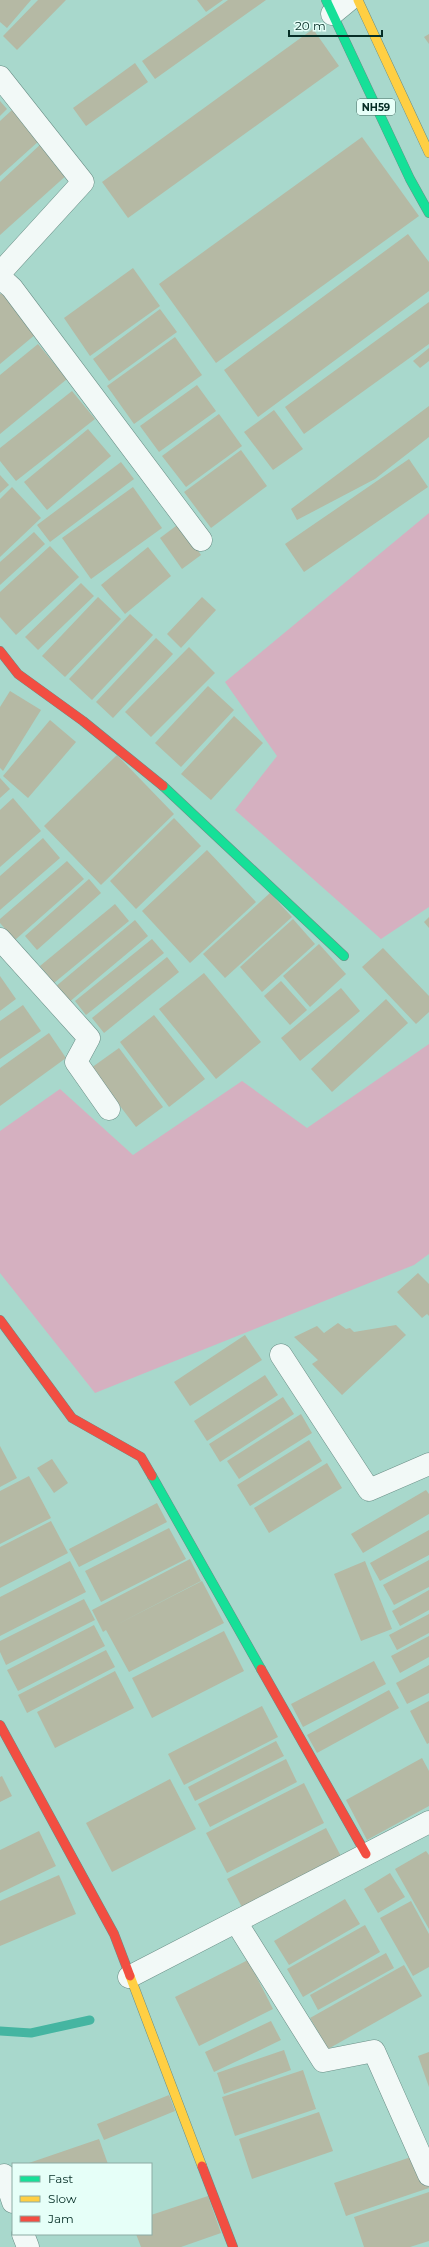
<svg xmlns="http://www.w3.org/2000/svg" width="429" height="2247" font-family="Montserrat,sans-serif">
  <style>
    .green { fill: #d5b0c0 }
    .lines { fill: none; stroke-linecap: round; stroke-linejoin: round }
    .stream { stroke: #45b5a1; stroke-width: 9 }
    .building { fill: #b5b9a4 }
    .street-casing { stroke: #6a8e86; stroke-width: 23 }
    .fast-casing { stroke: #6a8e86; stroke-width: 10 }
    .slow-casing { stroke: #6a8e86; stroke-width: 10 }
    .jam-casing { stroke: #6a8e86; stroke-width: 10 }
    .street { stroke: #f2f9f7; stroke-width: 22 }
    .fast { stroke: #16e098; stroke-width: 9 }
    .slow { stroke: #ffcf43; stroke-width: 9 }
    .jam { stroke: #f24e42; stroke-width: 9 }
    .labels { text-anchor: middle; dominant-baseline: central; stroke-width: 3; stroke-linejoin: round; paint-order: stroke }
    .shield { fill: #e6fff8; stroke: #496d65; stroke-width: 1 }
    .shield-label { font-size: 10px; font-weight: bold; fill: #062e26 }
  </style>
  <rect width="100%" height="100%" fill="#a8d8cc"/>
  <g class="green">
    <path d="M 429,513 L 429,907 L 381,939 L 235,810 L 277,756 L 225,682 Z"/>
    <path d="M 429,1044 L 429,1254 L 414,1265 L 95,1393 L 0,1273 L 0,1131 L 60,1089 L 133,1155 L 242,1081 L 307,1128 Z"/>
  </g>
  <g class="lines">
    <path class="stream" d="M 0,2031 L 31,2033 L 90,2020"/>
  </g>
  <g class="building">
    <path d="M 0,0 L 31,0 L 7,28 L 0,22 Z"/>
    <path d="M 38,0 L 66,0 L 17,50 L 3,36 Z"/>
    <path d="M 197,0 L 223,0 L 206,12 Z"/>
    <path d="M 228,0 L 266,0 L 155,79 L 142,61 Z"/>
    <path d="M 313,29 L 339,66 L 128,218 L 102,182 Z"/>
    <path d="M 429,34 L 429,44 L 424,37 Z"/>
    <path d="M 135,63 L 148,82 L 86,126 L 73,108 Z"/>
    <path d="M 0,101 L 7,109 L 0,116 Z"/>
    <path d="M 12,110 L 40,140 L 0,176 L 0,121 Z"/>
    <path d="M 362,137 L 419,216 L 216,363 L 159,284 Z"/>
    <path d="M 42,143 L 69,173 L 0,235 L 0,182 Z"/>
    <path d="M 408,234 L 429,262 L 429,291 L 258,417 L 224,370 Z"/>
    <path d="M 133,268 L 160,306 L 90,356 L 64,318 Z"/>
    <path d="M 2,293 L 36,334 L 0,364 L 0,294 Z"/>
    <path d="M 429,302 L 429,344 L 304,434 L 285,407 Z"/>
    <path d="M 160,309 L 177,332 L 109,381 L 93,359 Z"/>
    <path d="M 175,337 L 202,375 L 134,424 L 107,386 Z"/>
    <path d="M 38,344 L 67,379 L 0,434 L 0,375 Z"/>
    <path d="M 429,348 L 429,361 L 420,368 L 413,361 Z"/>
    <path d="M 197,385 L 216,411 L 159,452 L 140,426 Z"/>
    <path d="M 72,391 L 95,419 L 16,481 L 0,461 L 0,448 Z"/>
    <path d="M 429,406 L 429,437 L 375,479 L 297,520 L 291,509 Z"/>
    <path d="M 274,410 L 303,449 L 273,470 L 244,432 Z"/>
    <path d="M 219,414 L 242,446 L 186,487 L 162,456 Z"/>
    <path d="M 88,429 L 111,456 L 47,510 L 24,482 Z"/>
    <path d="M 241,450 L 267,486 L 211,528 L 184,492 Z"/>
    <path d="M 409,459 L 428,487 L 304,572 L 285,544 Z"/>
    <path d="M 121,462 L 134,479 L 50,542 L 37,525 Z"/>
    <path d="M 0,475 L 9,485 L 0,493 Z"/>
    <path d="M 12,487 L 41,518 L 0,557 L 0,499 Z"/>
    <path d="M 133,487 L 162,528 L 91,579 L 62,538 Z"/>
    <path d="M 180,523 L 201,555 L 182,569 L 160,538 Z"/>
    <path d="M 34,532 L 45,544 L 0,585 L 0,562 Z"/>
    <path d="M 50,546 L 79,577 L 16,635 L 0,617 L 0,592 Z"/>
    <path d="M 148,547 L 171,576 L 125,614 L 101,585 Z"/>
    <path d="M 81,583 L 94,596 L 38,650 L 25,637 Z"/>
    <path d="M 98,597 L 121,619 L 65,677 L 42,656 Z"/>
    <path d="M 202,597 L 216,610 L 181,648 L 167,634 Z"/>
    <path d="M 130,614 L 153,635 L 92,700 L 69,679 Z"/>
    <path d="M 156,638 L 173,654 L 113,718 L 96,702 Z"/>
    <path d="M 189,647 L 215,673 L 151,737 L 125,712 Z"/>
    <path d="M 208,686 L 234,710 L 181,767 L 155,743 Z"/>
    <path d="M 10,691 L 41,710 L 3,771 L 0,768 L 0,707 Z"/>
    <path d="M 234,716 L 263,743 L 211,800 L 181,774 Z"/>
    <path d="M 50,720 L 76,742 L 28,798 L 3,776 Z"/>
    <path d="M 117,755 L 174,814 L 101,885 L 44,826 Z"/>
    <path d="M 0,778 L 10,789 L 0,798 Z"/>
    <path d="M 13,798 L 41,831 L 0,867 L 0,810 Z"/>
    <path d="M 174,818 L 201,846 L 136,909 L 110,881 Z"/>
    <path d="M 43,838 L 60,858 L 0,910 L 0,876 Z"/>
    <path d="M 207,850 L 256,902 L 190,963 L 142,911 Z"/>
    <path d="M 67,861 L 84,879 L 15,940 L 0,923 L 0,919 Z"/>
    <path d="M 89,879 L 101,893 L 37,950 L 25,936 Z"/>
    <path d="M 270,893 L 292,917 L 225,978 L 203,954 Z"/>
    <path d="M 115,904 L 129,921 L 54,983 L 40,966 Z"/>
    <path d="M 429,917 L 429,928 L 424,922 Z"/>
    <path d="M 293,919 L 315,944 L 262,992 L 240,967 Z"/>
    <path d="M 135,920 L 148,936 L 68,1003 L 55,987 Z"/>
    <path d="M 152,939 L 164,953 L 86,1015 L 75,1001 Z"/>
    <path d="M 319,944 L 346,974 L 310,1007 L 283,976 Z"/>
    <path d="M 383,948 L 429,996 L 429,1012 L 416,1024 L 362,967 Z"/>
    <path d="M 167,957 L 179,972 L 104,1033 L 92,1018 Z"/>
    <path d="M 204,973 L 261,1042 L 216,1079 L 159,1009 Z"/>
    <path d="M 0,976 L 16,999 L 0,1011 Z"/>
    <path d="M 281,981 L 307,1010 L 290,1025 L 264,996 Z"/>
    <path d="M 341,988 L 360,1011 L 300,1061 L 281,1038 Z"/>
    <path d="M 386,999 L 408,1023 L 332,1092 L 311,1069 Z"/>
    <path d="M 23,1005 L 41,1031 L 0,1059 L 0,1021 Z"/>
    <path d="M 154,1015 L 205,1079 L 169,1107 L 120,1042 Z"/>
    <path d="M 49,1033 L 66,1058 L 0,1106 L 0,1068 Z"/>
    <path d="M 119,1048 L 163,1107 L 136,1127 L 91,1068 Z"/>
    <path d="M 418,1273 L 429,1284 L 429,1316 L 427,1314 L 422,1318 L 397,1292 Z"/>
    <path d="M 338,1323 L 346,1329 L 350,1328 L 354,1332 L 396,1325 L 406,1335 L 342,1395 L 312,1364 L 318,1360 L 294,1337 L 317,1326 L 324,1333 Z"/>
    <path d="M 245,1335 L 262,1360 L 190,1406 L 174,1382 Z"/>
    <path d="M 265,1375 L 278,1395 L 207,1441 L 194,1421 Z"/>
    <path d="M 283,1397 L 294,1414 L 220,1462 L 209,1444 Z"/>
    <path d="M 301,1414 L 312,1433 L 239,1479 L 227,1461 Z"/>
    <path d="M 309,1440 L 322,1461 L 250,1506 L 237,1485 Z"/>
    <path d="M 0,1446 L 17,1478 L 0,1487 Z"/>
    <path d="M 52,1459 L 68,1483 L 54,1493 L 37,1468 Z"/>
    <path d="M 327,1463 L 342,1488 L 269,1533 L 254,1508 Z"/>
    <path d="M 29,1476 L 51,1518 L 0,1544 L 0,1491 Z"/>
    <path d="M 426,1490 L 429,1494 L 429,1514 L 363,1553 L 351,1534 Z"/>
    <path d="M 157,1503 L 167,1522 L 79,1567 L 69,1549 Z"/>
    <path d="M 51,1521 L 68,1553 L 0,1588 L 0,1547 Z"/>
    <path d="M 169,1528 L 186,1559 L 101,1602 L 85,1571 Z"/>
    <path d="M 429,1530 L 429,1555 L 380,1581 L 370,1563 Z"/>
    <path d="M 190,1559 L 201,1581 L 114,1626 L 202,1581 L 224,1623 L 129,1672 L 106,1630 L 103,1632 L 92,1610 Z"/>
    <path d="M 429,1560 L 429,1587 L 394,1605 L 383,1585 Z"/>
    <path d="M 70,1561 L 86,1592 L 0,1636 L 0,1597 Z"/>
    <path d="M 365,1561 L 392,1629 L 361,1641 L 334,1574 Z"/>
    <path d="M 429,1590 L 429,1610 L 400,1626 L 392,1611 Z"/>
    <path d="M 84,1599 L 95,1620 L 6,1665 L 0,1652 L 0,1641 Z"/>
    <path d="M 429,1614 L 429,1633 L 397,1650 L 389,1635 Z"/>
    <path d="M 94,1625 L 105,1646 L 18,1691 L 7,1670 Z"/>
    <path d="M 224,1631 L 244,1671 L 152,1718 L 132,1678 Z"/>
    <path d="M 429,1636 L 429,1657 L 400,1673 L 391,1656 Z"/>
    <path d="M 106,1650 L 115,1667 L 27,1713 L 18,1695 Z"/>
    <path d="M 374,1661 L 386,1684 L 303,1727 L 291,1704 Z"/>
    <path d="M 429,1665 L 429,1693 L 407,1704 L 396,1683 Z"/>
    <path d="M 115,1671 L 134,1708 L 55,1748 L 37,1712 Z"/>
    <path d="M 389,1690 L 399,1708 L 317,1753 L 307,1735 Z"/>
    <path d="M 429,1701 L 429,1743 L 427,1744 L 410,1711 Z"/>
    <path d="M 262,1706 L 278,1737 L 184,1785 L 168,1754 Z"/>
    <path d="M 276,1741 L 284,1756 L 195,1801 L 188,1787 Z"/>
    <path d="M 422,1758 L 429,1771 L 429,1806 L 367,1840 L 346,1800 Z"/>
    <path d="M 286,1759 L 297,1782 L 210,1827 L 198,1804 Z"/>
    <path d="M 2,1776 L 12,1796 L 0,1802 L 0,1777 Z"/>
    <path d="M 170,1779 L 196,1829 L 112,1872 L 86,1823 Z"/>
    <path d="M 304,1783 L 324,1823 L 227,1873 L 206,1833 Z"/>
    <path d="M 326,1828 L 343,1860 L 244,1911 L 227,1879 Z"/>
    <path d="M 39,1831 L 56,1866 L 0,1893 L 0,1850 Z"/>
    <path d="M 426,1851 L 429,1855 L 429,1929 L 395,1869 Z"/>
    <path d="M 390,1873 L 405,1897 L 378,1913 L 364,1889 Z"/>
    <path d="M 59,1875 L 76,1914 L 0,1946 L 0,1901 Z"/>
    <path d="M 345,1899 L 360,1924 L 289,1965 L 274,1941 Z"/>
    <path d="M 411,1901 L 429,1934 L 429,1967 L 413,1976 L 380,1918 Z"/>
    <path d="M 365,1925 L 380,1952 L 303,1997 L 287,1969 Z"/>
    <path d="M 386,1953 L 394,1968 L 318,2010 L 310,1995 Z"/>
    <path d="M 248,1960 L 273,2009 L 199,2046 L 175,1997 Z"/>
    <path d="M 404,1965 L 422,1996 L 328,2049 L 310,2018 Z"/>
    <path d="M 271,2021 L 281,2040 L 214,2072 L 205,2052 Z"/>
    <path d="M 284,2050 L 291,2070 L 224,2094 L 217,2073 Z"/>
    <path d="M 429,2052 L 429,2087 L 418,2056 Z"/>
    <path d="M 303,2070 L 316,2109 L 235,2136 L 222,2097 Z"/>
    <path d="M 169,2095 L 175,2111 L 104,2140 L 97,2124 Z"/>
    <path d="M 319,2112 L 333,2151 L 252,2179 L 239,2139 Z"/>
    <path d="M 99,2139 L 108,2164 L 26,2164 Z"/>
    <path d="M 417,2155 L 429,2188 L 346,2216 L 334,2183 Z"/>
    <path d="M 429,2192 L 429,2241 L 410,2247 L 364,2247 L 354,2217 Z"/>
    <path d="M 208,2196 L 221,2233 L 181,2247 L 141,2247 L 136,2234 L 151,2234 L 151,2215 Z"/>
  </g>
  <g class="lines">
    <g class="street-casing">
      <g id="street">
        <path d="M 332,14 L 349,0"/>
        <path d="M 0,77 L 83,182 L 0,273"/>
        <path d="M 0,277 L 12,288 L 201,540"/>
        <path d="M 0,939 L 89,1038 L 76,1062 L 109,1109"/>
        <path d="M 281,1355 L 369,1490 L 429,1464"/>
        <path d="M 236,1922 L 323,2061 L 374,2051 L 429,2175"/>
        <path d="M 129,1977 L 429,1822"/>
        <path d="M 4,2175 L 13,2202"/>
        <path d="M 23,2234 L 28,2247"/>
      </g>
    </g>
    <g class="fast-casing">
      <g id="fast">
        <path d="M 326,0 L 410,179 L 429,213"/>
        <path d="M 163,786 L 344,956"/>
        <path d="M 152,1476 L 261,1669"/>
      </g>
    </g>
    <g class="slow-casing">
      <g id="slow">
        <path d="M 358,0 L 429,153"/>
        <path d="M 130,1976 L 202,2166"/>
      </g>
    </g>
    <g class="jam-casing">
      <g id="jam">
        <path d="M 0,651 L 18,674 L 83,721 L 163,786"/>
        <path d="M 0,1320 L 72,1418 L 141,1457 L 152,1476"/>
        <path d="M 261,1669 L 366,1854"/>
        <path d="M 0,1725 L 114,1934 L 130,1976"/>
        <path d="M 202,2166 L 233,2247"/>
      </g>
    </g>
    <use href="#street" class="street"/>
    <use href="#fast" class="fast"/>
    <use href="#slow" class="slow"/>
    <use href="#jam" class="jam"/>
  </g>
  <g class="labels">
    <rect class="shield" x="357" y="99" width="38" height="16" rx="3"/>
    <g class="shield-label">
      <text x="376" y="107">NH59</text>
    </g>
  </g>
  <rect x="12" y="2163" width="140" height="72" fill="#e6fff8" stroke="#8caba4"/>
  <rect x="20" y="2176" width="20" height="6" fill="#16e098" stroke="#8caba4"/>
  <text x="48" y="2183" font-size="12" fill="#062e26">Fast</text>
  <rect x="20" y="2196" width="20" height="6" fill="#ffcf43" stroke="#8caba4"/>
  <text x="48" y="2203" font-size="12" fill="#062e26">Slow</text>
  <rect x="20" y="2216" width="20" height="6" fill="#f24e42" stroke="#8caba4"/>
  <text x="48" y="2223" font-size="12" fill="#062e26">Jam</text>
  <path d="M289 30v6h93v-6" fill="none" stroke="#062e26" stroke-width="2"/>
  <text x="295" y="30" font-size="12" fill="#062e26" stroke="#e6fff8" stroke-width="3" paint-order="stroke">20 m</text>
</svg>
